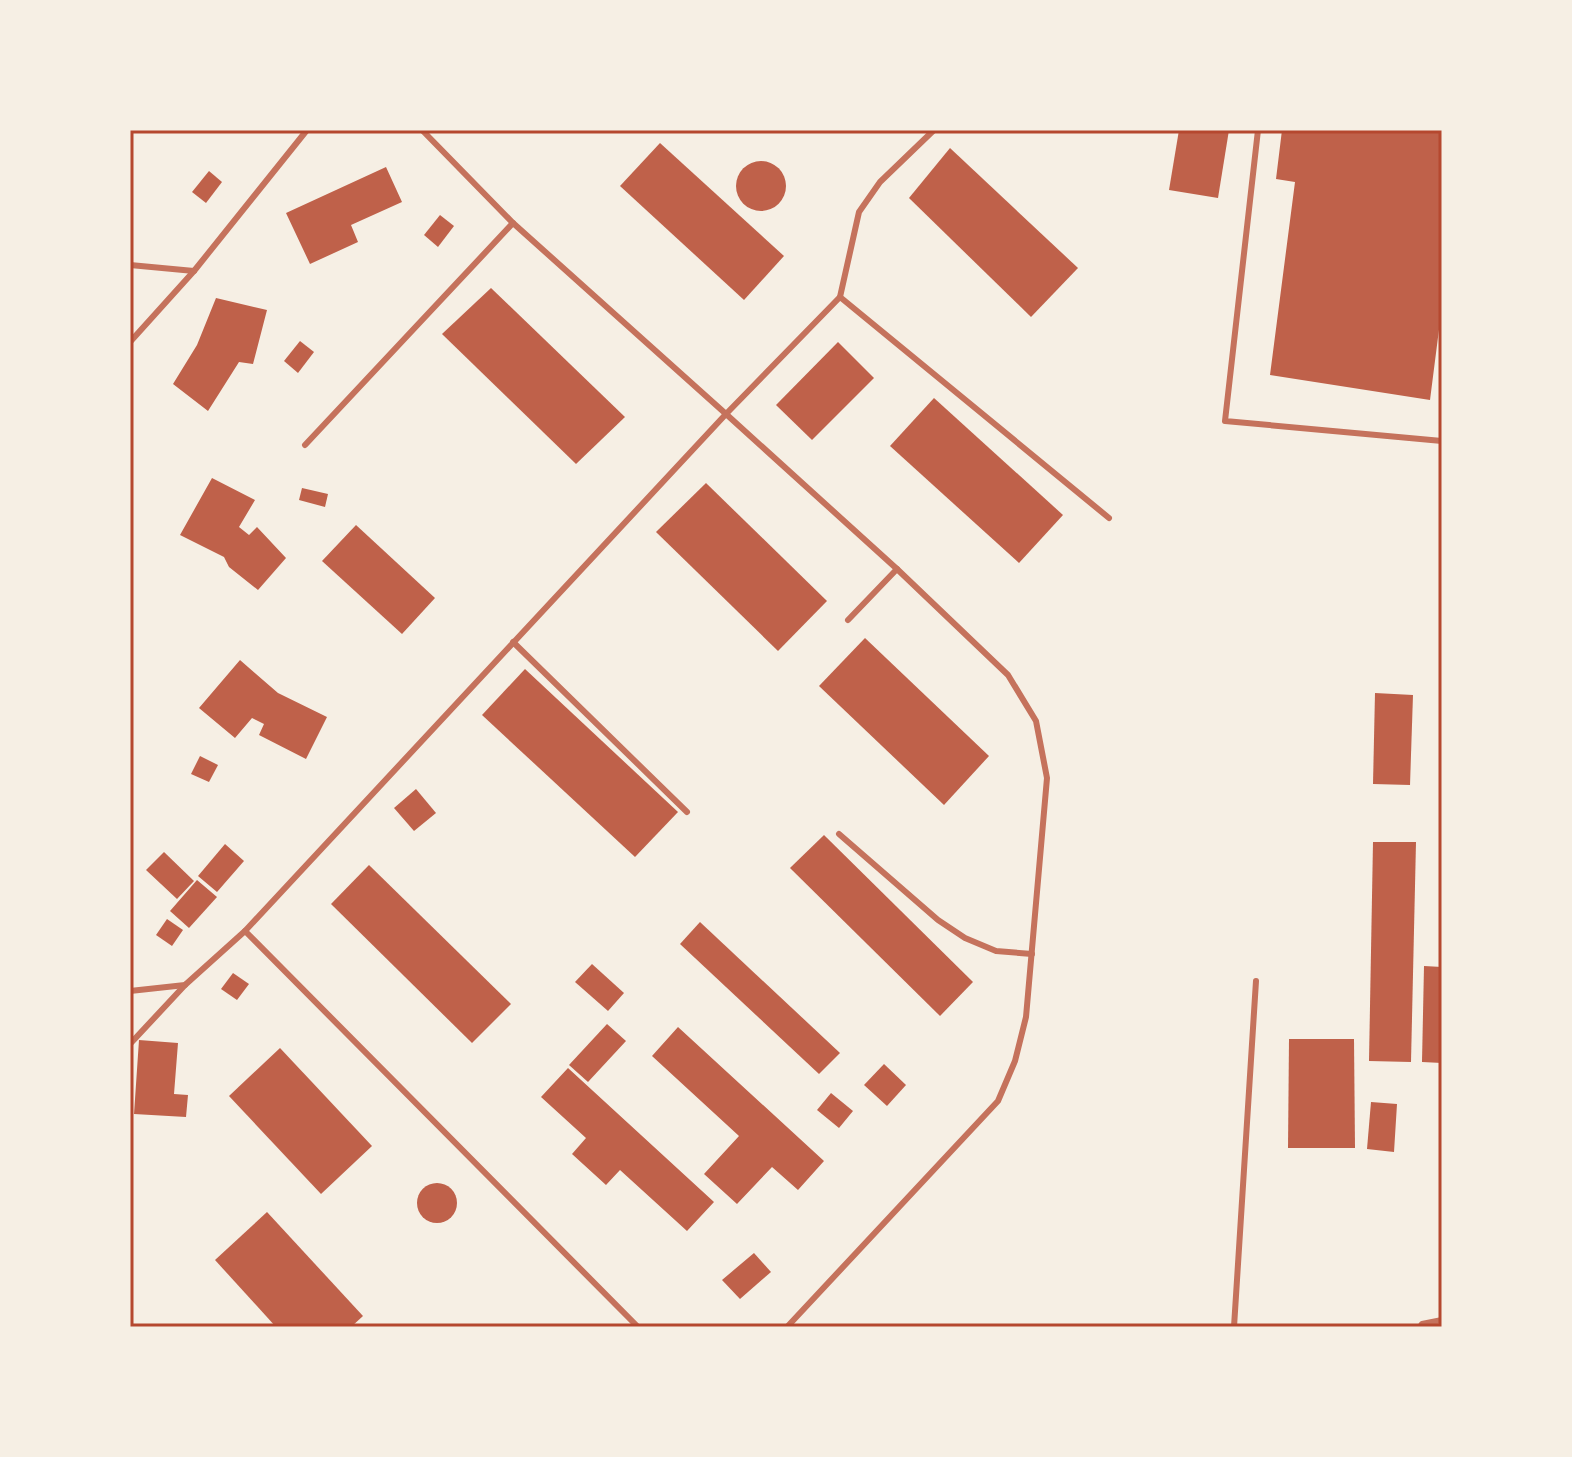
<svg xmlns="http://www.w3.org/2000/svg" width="1572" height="1457" font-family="'Alegreya Sans',sans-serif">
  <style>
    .building { fill: #bf614a }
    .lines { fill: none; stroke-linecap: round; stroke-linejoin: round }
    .service { stroke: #c5725c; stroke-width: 6 }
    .neatline { fill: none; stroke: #b5482f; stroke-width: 3 }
  </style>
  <rect width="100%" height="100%" fill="#f6efe4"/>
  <g class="building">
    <path d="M 1179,130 L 1229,130 L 1218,198 L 1169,190 Z"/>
    <path d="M 1282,130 L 1442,130 L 1442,306 L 1430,400 L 1270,375 L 1295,182 L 1276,179 Z"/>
    <path d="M 660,143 L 784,256 L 744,300 L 620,186 Z"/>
    <path d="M 950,148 L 1078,268 L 1031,317 L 909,198 Z"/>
    <circle cx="761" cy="186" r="25"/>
    <path d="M 386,167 L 402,202 L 351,225 L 358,242 L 310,264 L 286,213 Z"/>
    <path d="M 209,171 L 222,182 L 206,203 L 192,192 Z"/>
    <path d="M 440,215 L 454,226 L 438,247 L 424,235 Z"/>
    <path d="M 491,288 L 625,417 L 576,464 L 442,334 Z"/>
    <path d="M 216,298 L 267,310 L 253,364 L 239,362 L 208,411 L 173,384 L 197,345 Z"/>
    <path d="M 300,341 L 314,352 L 298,373 L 284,361 Z"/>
    <path d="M 838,342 L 874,378 L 812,440 L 776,405 Z"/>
    <path d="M 934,398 L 1063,515 L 1019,563 L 890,446 Z"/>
    <path d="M 212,478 L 255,500 L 239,527 L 249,535 L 257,527 L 286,558 L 258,590 L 229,567 L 224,557 L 180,535 Z"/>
    <path d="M 706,483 L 827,601 L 778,651 L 656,532 Z"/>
    <path d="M 302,488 L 328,494 L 325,507 L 299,500 Z"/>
    <path d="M 356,525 L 435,598 L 402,634 L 322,561 Z"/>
    <path d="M 865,638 L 989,756 L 944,805 L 819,686 Z"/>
    <path d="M 240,660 L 278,693 L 327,717 L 306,759 L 259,735 L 264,724 L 252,718 L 235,738 L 199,708 Z"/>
    <path d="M 525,669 L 678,812 L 635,857 L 482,715 Z"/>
    <path d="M 1375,693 L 1413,695 L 1410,785 L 1373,784 Z"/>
    <path d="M 200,756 L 218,765 L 209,782 L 191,774 Z"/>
    <path d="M 416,789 L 436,813 L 414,831 L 394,808 Z"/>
    <path d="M 824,835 L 973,982 L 940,1016 L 790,868 Z"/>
    <path d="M 1373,842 L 1416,842 L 1411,1062 L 1369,1061 Z"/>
    <path d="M 225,844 L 244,861 L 217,892 L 198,876 Z"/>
    <path d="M 164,852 L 194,881 L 177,899 L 146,870 Z"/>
    <path d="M 369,865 L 511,1004 L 472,1043 L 331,904 Z"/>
    <path d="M 197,880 L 217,897 L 189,928 L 170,911 Z"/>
    <path d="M 167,919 L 183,930 L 172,946 L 156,935 Z"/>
    <path d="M 700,922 L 840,1053 L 819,1074 L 680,944 Z"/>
    <path d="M 592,964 L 624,993 L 608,1011 L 575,982 Z"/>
    <path d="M 1424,966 L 1442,967 L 1442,1063 L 1422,1062 Z"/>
    <path d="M 233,973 L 249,984 L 237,1000 L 221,989 Z"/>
    <path d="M 607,1024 L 626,1041 L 588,1082 L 569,1065 Z"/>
    <path d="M 678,1027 L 824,1161 L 798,1190 L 772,1167 L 737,1204 L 704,1174 L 739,1136 L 652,1056 Z"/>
    <path d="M 1289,1039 L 1354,1039 L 1355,1148 L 1288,1148 Z"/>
    <path d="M 139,1040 L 178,1043 L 174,1094 L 188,1095 L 186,1117 L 134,1114 Z"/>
    <path d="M 280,1048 L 372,1146 L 321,1194 L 229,1096 Z"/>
    <path d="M 884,1064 L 906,1085 L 887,1106 L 864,1085 Z"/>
    <path d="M 568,1068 L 714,1202 L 687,1231 L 620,1170 L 606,1185 L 572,1154 L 586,1138 L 541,1097 Z"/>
    <path d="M 831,1093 L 853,1111 L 839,1128 L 817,1110 Z"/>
    <path d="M 1371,1102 L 1397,1104 L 1394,1152 L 1367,1149 Z"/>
    <circle cx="437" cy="1203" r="20"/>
    <path d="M 267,1212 L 363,1316 L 351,1327 L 276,1327 L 215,1260 Z"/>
    <path d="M 754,1253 L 771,1272 L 740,1299 L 722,1280 Z"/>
  </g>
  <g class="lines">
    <g class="service">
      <path d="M 422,130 L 513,223 L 726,414 L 840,297"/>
      <path d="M 934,130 L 880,182 L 859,212 L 840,297 L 1109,518"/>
      <path d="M 1258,130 L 1225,421 L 1442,441"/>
      <path d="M 130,265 L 194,271"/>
      <path d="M 130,342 L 194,271 L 307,130"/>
      <path d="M 305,445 L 513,223"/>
      <path d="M 848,620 L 897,569"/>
      <path d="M 513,642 L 687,812"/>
      <path d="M 839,834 L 938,920 L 965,938 L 996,951 L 1032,954"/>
      <path d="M 245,931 L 726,414 L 897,569 L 1008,675 L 1036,721 L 1047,778 L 1026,1017 L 1015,1061 L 998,1101 L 787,1327"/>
      <path d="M 130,991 L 185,985 L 245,931 L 638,1327"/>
      <path d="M 130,1044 L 185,985"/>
      <path d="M 1234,1327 L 1256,981"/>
      <path d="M 1420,1327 L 1422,1324 L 1442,1320"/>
    </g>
  </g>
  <rect width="1572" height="1457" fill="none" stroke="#f6efe4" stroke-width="264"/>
  <rect x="132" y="132" width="1308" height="1193" class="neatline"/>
</svg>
